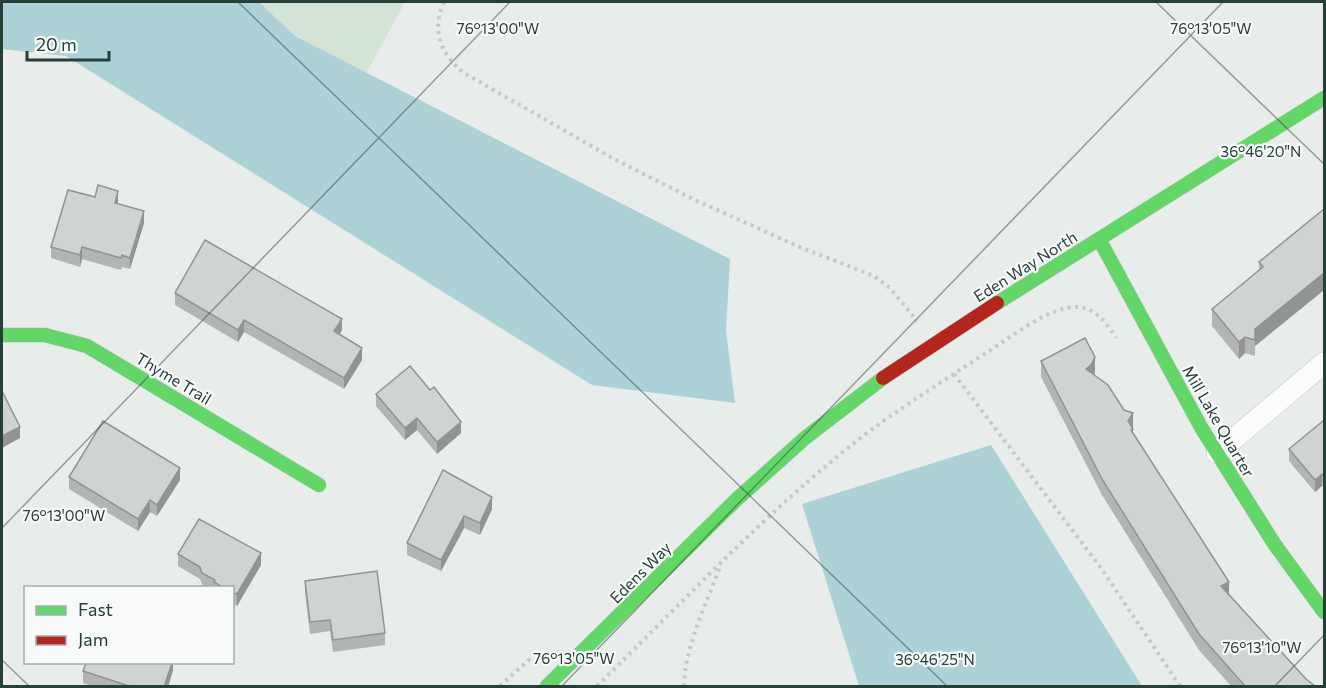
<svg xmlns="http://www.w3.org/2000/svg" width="1326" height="688" font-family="Commissioner,sans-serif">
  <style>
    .green { fill: #d3e4d7 }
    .water { fill: #acd1d7 }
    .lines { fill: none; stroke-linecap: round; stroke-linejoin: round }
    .street-casing { stroke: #c5c9c7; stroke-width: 22 }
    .fast-casing { stroke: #c4c9c7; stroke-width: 15 }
    .jam-casing { stroke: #c4c9c7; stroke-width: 15 }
    .path { stroke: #c3cbc8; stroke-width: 4; stroke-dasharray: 3 4.5; stroke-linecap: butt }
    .street { stroke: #fcfcfc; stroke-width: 21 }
    .fast { stroke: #63d668; stroke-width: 14 }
    .jam { stroke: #b3261e; stroke-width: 14 }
    .wall { fill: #b2b5b4 }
    .shaded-wall { fill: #919492 }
    .building { fill: #cfd3d1; stroke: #919492; stroke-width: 1.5 }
    .ticks { fill: none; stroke: #263f38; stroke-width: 1.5; stroke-opacity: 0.45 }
    .labels { text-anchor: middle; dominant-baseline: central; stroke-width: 4.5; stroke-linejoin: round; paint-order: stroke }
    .street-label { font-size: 16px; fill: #263f38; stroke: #f7faf9 }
    .ticks-label { font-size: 15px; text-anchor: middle; fill: #263f38; stroke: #f7faf9; stroke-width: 4.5; stroke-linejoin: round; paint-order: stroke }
  </style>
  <rect width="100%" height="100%" fill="#e8ecea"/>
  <path class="green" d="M 103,2 L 405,2 L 336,129 Z"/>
  <g class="water">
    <path d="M 2,2 L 259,2 L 295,36 L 730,259 L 726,331 L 735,403 L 592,385 L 66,56 L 2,49 Z"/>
    <path d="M 991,445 L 1142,686 L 859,686 L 802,504 Z"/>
  </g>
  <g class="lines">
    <g class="street-casing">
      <path id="street" d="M 1217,453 L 1324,363"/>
    </g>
    <g class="fast-casing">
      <g id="fast">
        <path d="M 1099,239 L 1202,429 L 1275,545 L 1324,612"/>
        <path d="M 997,303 L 1324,98"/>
        <path d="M 2,335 L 45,335 L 87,346 L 319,485"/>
        <path d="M 547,686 L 737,499 L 805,438 L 883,378"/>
      </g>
    </g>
    <g class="jam-casing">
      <path id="jam" d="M 883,378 L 997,303"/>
    </g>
    <g class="path">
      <path d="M 444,2 C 431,30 441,55 464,73 L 614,159 L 695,200 L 802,248 L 874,276 L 890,288 L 917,321"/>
      <path d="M 954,374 L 1101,568 L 1180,686"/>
      <path d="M 500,686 L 533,656"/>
      <path d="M 597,686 C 679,606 758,520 848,448 C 891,413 939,384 986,353 C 1010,338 1050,305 1079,307 C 1097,309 1107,324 1116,338"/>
      <path d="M 684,686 C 685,646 706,605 720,567"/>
    </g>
    <use href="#street" class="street"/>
    <use href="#fast" class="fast"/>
    <use href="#jam" class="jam"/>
  </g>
  <g class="wall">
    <path d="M 95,197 L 118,203 L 118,204 L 144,223 L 130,269 L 122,267 L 121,270 L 82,259 L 80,267 L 51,258 L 51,247 Z"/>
    <path d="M 1324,209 L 1324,290 L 1255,346 L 1255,356 L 1245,353 L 1239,359 L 1212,326 L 1212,309 L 1259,270 L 1259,262 Z"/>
    <path d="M 175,293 L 342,330 L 339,335 L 362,360 L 344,389 L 244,332 L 238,342 L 175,305 Z"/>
    <path d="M 1041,361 L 1095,373 L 1094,375 L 1124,410 L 1133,413 L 1133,434 L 1229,594 L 1306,679 L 1316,687 L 1232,687 L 1199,650 L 1102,495 L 1041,377 Z"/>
    <path d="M 376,394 L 461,433 L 437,454 L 417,430 L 405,440 L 376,406 Z"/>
    <path d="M 1324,420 L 1324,488 L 1322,486 L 1315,492 L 1289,461 L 1289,449 Z"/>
    <path d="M 443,470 L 492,509 L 480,535 L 464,528 L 441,571 L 407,555 L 407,543 Z"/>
    <path d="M 69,477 L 180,480 L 157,516 L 150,512 L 138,531 L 69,489 Z"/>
    <path d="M 178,554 L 261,565 L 237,606 L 232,604 L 232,588 L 207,588 L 202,584 L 200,579 L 178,566 Z"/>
    <path d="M 305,581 L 385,633 L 385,645 L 333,652 L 330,631 L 310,634 L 305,593 Z"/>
    <path d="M 173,663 L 173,670 L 168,687 L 95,687 L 83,683 L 83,671 Z"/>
  </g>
  <g class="shaded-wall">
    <path d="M 118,191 L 118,203 L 115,214 L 115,203 Z"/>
    <path d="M 144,211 L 144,223 L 130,269 L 130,258 Z"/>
    <path d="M 82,247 L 82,259 L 80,267 L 80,255 Z"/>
    <path d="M 1324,273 L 1324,290 L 1255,346 L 1255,329 Z"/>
    <path d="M 342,319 L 342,330 L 334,343 L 334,331 Z"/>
    <path d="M 244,320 L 244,332 L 238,342 L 238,330 Z"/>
    <path d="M 1245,337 L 1245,353 L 1239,359 L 1239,342 Z"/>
    <path d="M 362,348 L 362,360 L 344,389 L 344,378 Z"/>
    <path d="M 1095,357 L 1095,373 L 1091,380 L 1086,369 Z"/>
    <path d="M 1133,413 L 1133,444 L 1128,421 Z"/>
    <path d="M 417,418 L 417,430 L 405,440 L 405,428 Z"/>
    <path d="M 461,422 L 461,433 L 437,454 L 437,442 Z"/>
    <path d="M 20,427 L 20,438 L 2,448 L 2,436 Z"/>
    <path d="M 180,468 L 180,480 L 157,516 L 157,505 Z"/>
    <path d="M 1322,474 L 1322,486 L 1315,492 L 1315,480 Z"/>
    <path d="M 492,497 L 492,509 L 480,535 L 480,523 Z"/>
    <path d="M 150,500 L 150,512 L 138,531 L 138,519 Z"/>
    <path d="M 464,516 L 464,528 L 441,571 L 441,560 Z"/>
    <path d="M 261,553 L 261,565 L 237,606 L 237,594 Z"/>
    <path d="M 1229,582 L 1229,597 L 1221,586 Z"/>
    <path d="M 172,663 L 173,663 L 173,670 L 168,687 L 164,687 Z"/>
  </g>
  <g class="building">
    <path d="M 98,185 L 118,191 L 115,203 L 144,211 L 130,258 L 122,255 L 121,258 L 82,247 L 80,255 L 51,247 L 68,190 L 95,197 Z"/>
    <path d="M 1324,209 L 1324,273 L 1255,329 L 1255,340 L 1245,337 L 1239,342 L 1212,309 L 1263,267 L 1259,262 Z"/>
    <path d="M 205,240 L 342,319 L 334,331 L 362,348 L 344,378 L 244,320 L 238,330 L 175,293 Z"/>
    <path d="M 1085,338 L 1095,357 L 1091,365 L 1086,369 L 1108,385 L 1124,410 L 1133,413 L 1128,421 L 1133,429 L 1131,430 L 1229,582 L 1221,586 L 1306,679 L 1316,687 L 1246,687 L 1199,634 L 1102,479 L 1041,361 Z"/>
    <path d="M 410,366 L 430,390 L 434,387 L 461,422 L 437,442 L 417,418 L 405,428 L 376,394 Z"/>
    <path d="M 2,391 L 20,427 L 2,436 Z"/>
    <path d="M 1324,420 L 1324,477 L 1322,474 L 1315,480 L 1289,449 Z"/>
    <path d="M 103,421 L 180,468 L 157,505 L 150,500 L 138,519 L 69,477 Z"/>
    <path d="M 443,470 L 492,497 L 480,523 L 464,516 L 441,560 L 407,543 Z"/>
    <path d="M 199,519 L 261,553 L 237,594 L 232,592 L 232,588 L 224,588 L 214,582 L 215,580 L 202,573 L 200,567 L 178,554 Z"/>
    <path d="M 377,571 L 385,633 L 333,640 L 330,620 L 310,622 L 305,581 Z"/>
    <path d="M 86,663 L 172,663 L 164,687 L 132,687 L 83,671 Z"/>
  </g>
  <path class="ticks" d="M 238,2 L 947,686M 1156,2 L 1324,164M 2,528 L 510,2M 2,660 L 29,686M 562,686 L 1223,2M 1275,686 L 1324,635"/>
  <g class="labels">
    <g class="street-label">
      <text transform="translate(1025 266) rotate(-32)">Eden Way North</text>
      <text transform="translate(174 378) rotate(31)">Thyme Trail</text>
      <text transform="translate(1219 421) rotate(60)">Mill Lake Quarter</text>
      <text transform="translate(640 572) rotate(-45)">Edens Way</text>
    </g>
  </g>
  <g class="ticks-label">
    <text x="1211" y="34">76°13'05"W</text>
    <text x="498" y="34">76°13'00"W</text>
    <text x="1261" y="157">36°46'20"N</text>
    <text x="64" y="521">76°13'00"W</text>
    <text x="1262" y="653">76°13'10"W</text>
    <text x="574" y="664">76°13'05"W</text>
    <text x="935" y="665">36°46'25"N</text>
  </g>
  <rect width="1326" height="688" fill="none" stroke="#263f38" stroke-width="6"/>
  <rect x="24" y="586" width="210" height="78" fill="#f7faf9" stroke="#a3afac" stroke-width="1.5"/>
  <rect x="36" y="606" width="30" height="9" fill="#63d668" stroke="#a3afac" stroke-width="1.5"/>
  <text x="78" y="616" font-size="18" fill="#263f38">Fast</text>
  <rect x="36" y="636" width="30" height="9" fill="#b3261e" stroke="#a3afac" stroke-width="1.5"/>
  <text x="78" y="646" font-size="18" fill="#263f38">Jam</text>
  <path d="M27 51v9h82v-9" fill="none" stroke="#263f38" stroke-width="3"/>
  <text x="36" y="51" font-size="18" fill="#263f38" stroke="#f7faf9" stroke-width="4.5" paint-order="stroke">20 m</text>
</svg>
